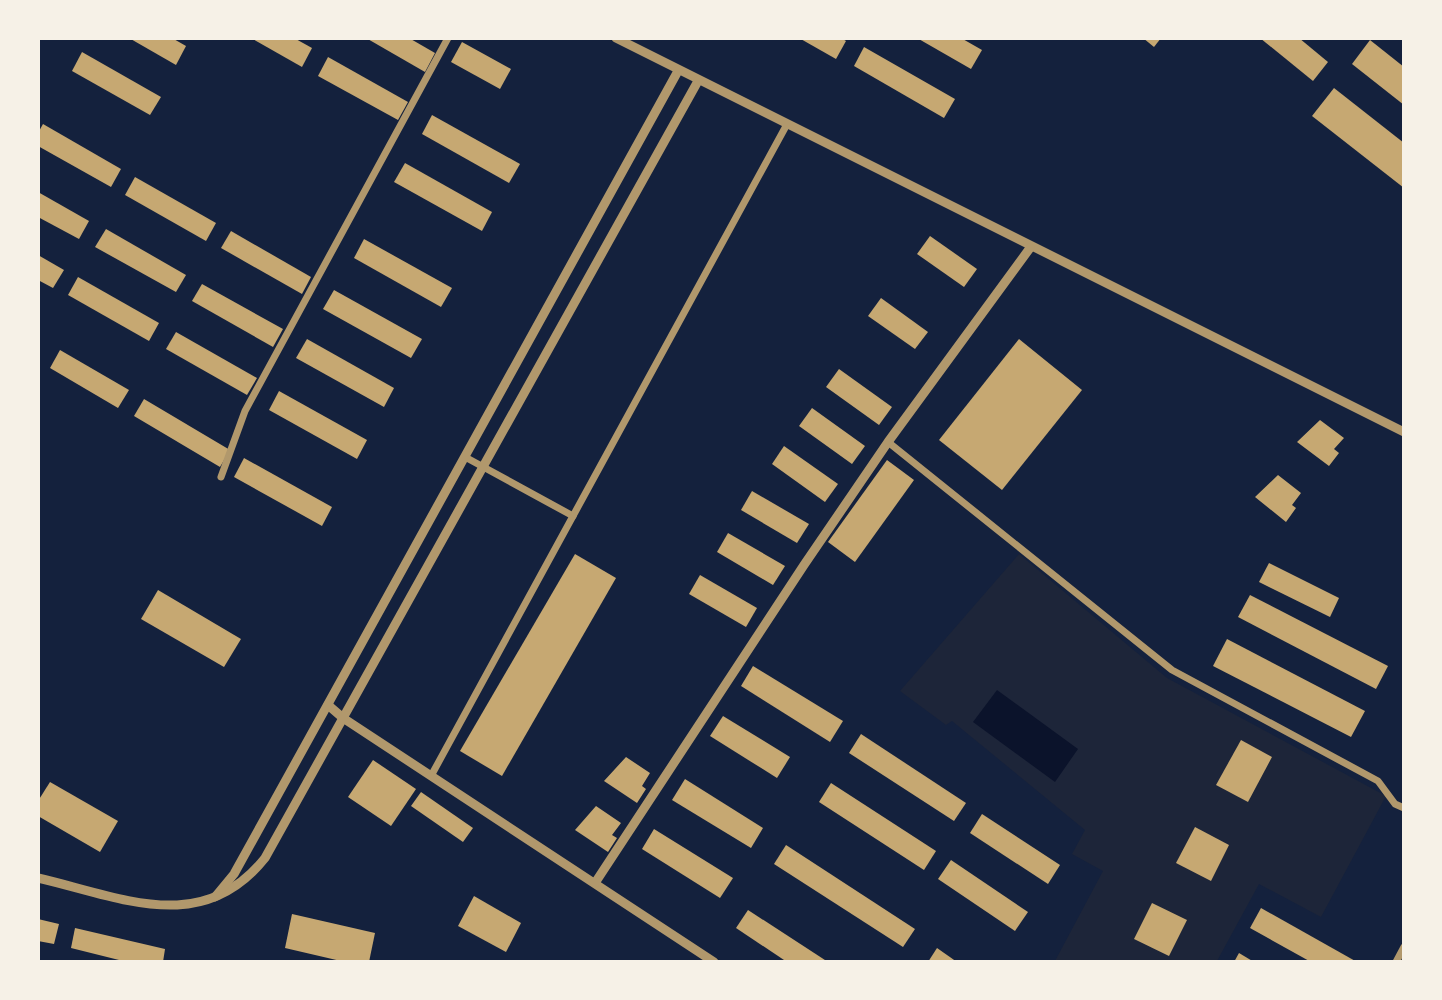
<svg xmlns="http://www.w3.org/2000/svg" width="1442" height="1000" font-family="Figtree,sans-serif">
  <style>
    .green { fill: #1d2539 }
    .water { fill: #0b132b }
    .building { fill: #c6a872 }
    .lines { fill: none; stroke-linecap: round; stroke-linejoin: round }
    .minor { stroke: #b1986c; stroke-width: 7 }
    .tertiary { stroke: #b1986c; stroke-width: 9 }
  </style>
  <rect width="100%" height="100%" fill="#14213d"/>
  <path class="green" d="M 1019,554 L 1167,678 L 1386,796 L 1321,917 L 1259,884 L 1217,961 L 1055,961 L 1103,871 L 1072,854 L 1085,830 L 952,721 L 946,725 L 900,691 Z"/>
  <path class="water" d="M 997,690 L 1078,749 L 1055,782 L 973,722 Z"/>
  <g class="building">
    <path d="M 129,38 L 172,38 L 186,46 L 176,65 Z"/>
    <path d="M 251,38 L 294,38 L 312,48 L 302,67 Z"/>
    <path d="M 366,38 L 409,38 L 435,53 L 425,72 Z"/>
    <path d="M 799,38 L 841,38 L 846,41 L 836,59 Z"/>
    <path d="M 917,38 L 961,38 L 982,50 L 971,69 Z"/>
    <path d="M 1143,38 L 1161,38 L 1154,47 Z"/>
    <path d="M 1260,38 L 1299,38 L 1328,62 L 1313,81 Z"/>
    <path d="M 1370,40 L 1404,67 L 1404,105 L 1352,64 Z"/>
    <path d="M 462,42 L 511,69 L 500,89 L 451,62 Z"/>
    <path d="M 864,47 L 955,99 L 944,118 L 854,66 Z"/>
    <path d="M 82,52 L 161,97 L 150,115 L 72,71 Z"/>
    <path d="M 328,57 L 408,102 L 398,120 L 318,76 Z"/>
    <path d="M 1334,88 L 1404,143 L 1404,188 L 1312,116 Z"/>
    <path d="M 432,115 L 520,164 L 509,183 L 422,134 Z"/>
    <path d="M 43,124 L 121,169 L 111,187 L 38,146 L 38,133 Z"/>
    <path d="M 405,163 L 492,212 L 482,231 L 394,182 Z"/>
    <path d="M 135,177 L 216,223 L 206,241 L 125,195 Z"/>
    <path d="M 38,192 L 89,221 L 79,239 L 38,217 Z"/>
    <path d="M 106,229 L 186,275 L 176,292 L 95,247 Z"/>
    <path d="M 231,231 L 311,277 L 302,294 L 221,248 Z"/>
    <path d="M 930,236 L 977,269 L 964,287 L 917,254 Z"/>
    <path d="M 364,239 L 452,288 L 441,307 L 354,258 Z"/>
    <path d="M 38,255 L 64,270 L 53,288 L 38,280 Z"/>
    <path d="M 78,277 L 159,323 L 149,341 L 68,295 Z"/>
    <path d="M 202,284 L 283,329 L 273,347 L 192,301 Z"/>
    <path d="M 334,290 L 422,339 L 411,358 L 323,309 Z"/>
    <path d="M 881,298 L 928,332 L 915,349 L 868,316 Z"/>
    <path d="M 176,332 L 257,378 L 247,395 L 166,349 Z"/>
    <path d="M 307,339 L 394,388 L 384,407 L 296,358 Z"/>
    <path d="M 1019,339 L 1082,390 L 1002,490 L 939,440 Z"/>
    <path d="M 60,350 L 129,390 L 118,408 L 50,368 Z"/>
    <path d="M 839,369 L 892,407 L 879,425 L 826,387 Z"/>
    <path d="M 279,391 L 367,440 L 357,459 L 269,410 Z"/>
    <path d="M 144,399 L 230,450 L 220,467 L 134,416 Z"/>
    <path d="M 812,408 L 865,446 L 852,464 L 799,426 Z"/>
    <path d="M 1320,420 L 1344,438 L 1334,449 L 1339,453 L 1329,466 L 1297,442 Z"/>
    <path d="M 784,446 L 838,484 L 825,502 L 772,464 Z"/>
    <path d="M 244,458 L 332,507 L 322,526 L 234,477 Z"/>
    <path d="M 887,460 L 914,480 L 855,562 L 828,542 Z"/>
    <path d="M 1278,475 L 1301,493 L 1292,505 L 1296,508 L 1286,522 L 1255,497 Z"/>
    <path d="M 752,491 L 809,524 L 797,543 L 741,510 Z"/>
    <path d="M 728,533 L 785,566 L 773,585 L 717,552 Z"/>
    <path d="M 575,554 L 616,578 L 502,776 L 460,751 Z"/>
    <path d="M 1269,563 L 1339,598 L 1330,617 L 1259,582 Z"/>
    <path d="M 700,575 L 757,608 L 746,627 L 689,594 Z"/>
    <path d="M 158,590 L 241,639 L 224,667 L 141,619 Z"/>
    <path d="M 1250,595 L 1388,666 L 1376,689 L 1238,617 Z"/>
    <path d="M 1227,639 L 1365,711 L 1351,737 L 1213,666 Z"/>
    <path d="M 753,666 L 843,721 L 830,742 L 741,686 Z"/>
    <path d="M 723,716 L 790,757 L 777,778 L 710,736 Z"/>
    <path d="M 861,734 L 966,803 L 954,821 L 849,753 Z"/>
    <path d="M 1241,740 L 1272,757 L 1248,802 L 1216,785 Z"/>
    <path d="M 626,757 L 650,773 L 642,786 L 646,789 L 637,803 L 604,781 Z"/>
    <path d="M 373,760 L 416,789 L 391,826 L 348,797 Z"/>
    <path d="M 685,779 L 763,828 L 751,848 L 672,800 Z"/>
    <path d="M 50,782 L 118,821 L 100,852 L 38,816 L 38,801 Z"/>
    <path d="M 831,783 L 936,851 L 924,870 L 819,802 Z"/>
    <path d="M 421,792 L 473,828 L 463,842 L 411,806 Z"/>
    <path d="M 596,806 L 621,823 L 612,835 L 617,838 L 608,852 L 575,830 Z"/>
    <path d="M 982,814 L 1060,865 L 1048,884 L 970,833 Z"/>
    <path d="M 1195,827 L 1229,845 L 1211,881 L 1176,863 Z"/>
    <path d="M 654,829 L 733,878 L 720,898 L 642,849 Z"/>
    <path d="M 786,845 L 915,929 L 903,947 L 774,864 Z"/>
    <path d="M 951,860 L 1028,912 L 1015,931 L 938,879 Z"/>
    <path d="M 474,896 L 521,923 L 506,952 L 458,926 Z"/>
    <path d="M 1152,903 L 1187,920 L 1169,956 L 1134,939 Z"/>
    <path d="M 1261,908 L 1357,962 L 1311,962 L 1250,928 Z"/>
    <path d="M 748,910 L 828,962 L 787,962 L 736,928 Z"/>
    <path d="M 292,914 L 375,933 L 369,962 L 345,962 L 285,948 Z"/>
    <path d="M 38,919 L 59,924 L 54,944 L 38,941 Z"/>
    <path d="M 75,928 L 165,949 L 163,962 L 127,962 L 71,948 Z"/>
    <path d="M 937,948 L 957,962 L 928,962 Z"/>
    <path d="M 1239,953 L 1254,962 L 1234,962 Z"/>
  </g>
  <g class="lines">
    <g class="minor">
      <path d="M 888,442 L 1172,670 L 1378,781 L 1395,804 L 1404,808"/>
      <path d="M 465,457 L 573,516"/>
      <path d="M 221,477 L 245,411 L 448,38"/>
      <path d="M 431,776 L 786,126"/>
      <path d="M 1396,962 L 1404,947"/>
    </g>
    <g class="tertiary">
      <path d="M 616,38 L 1404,432"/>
      <path d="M 328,705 L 343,718 L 714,962"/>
      <path d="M 38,878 C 121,897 202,937 265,858 L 698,81"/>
      <path d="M 595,883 L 804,565 L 888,442 L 1030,248"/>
      <path d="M 215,897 L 234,874 L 678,71"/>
    </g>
  </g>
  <rect width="1442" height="1000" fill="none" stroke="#f6f1e7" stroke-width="80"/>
</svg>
